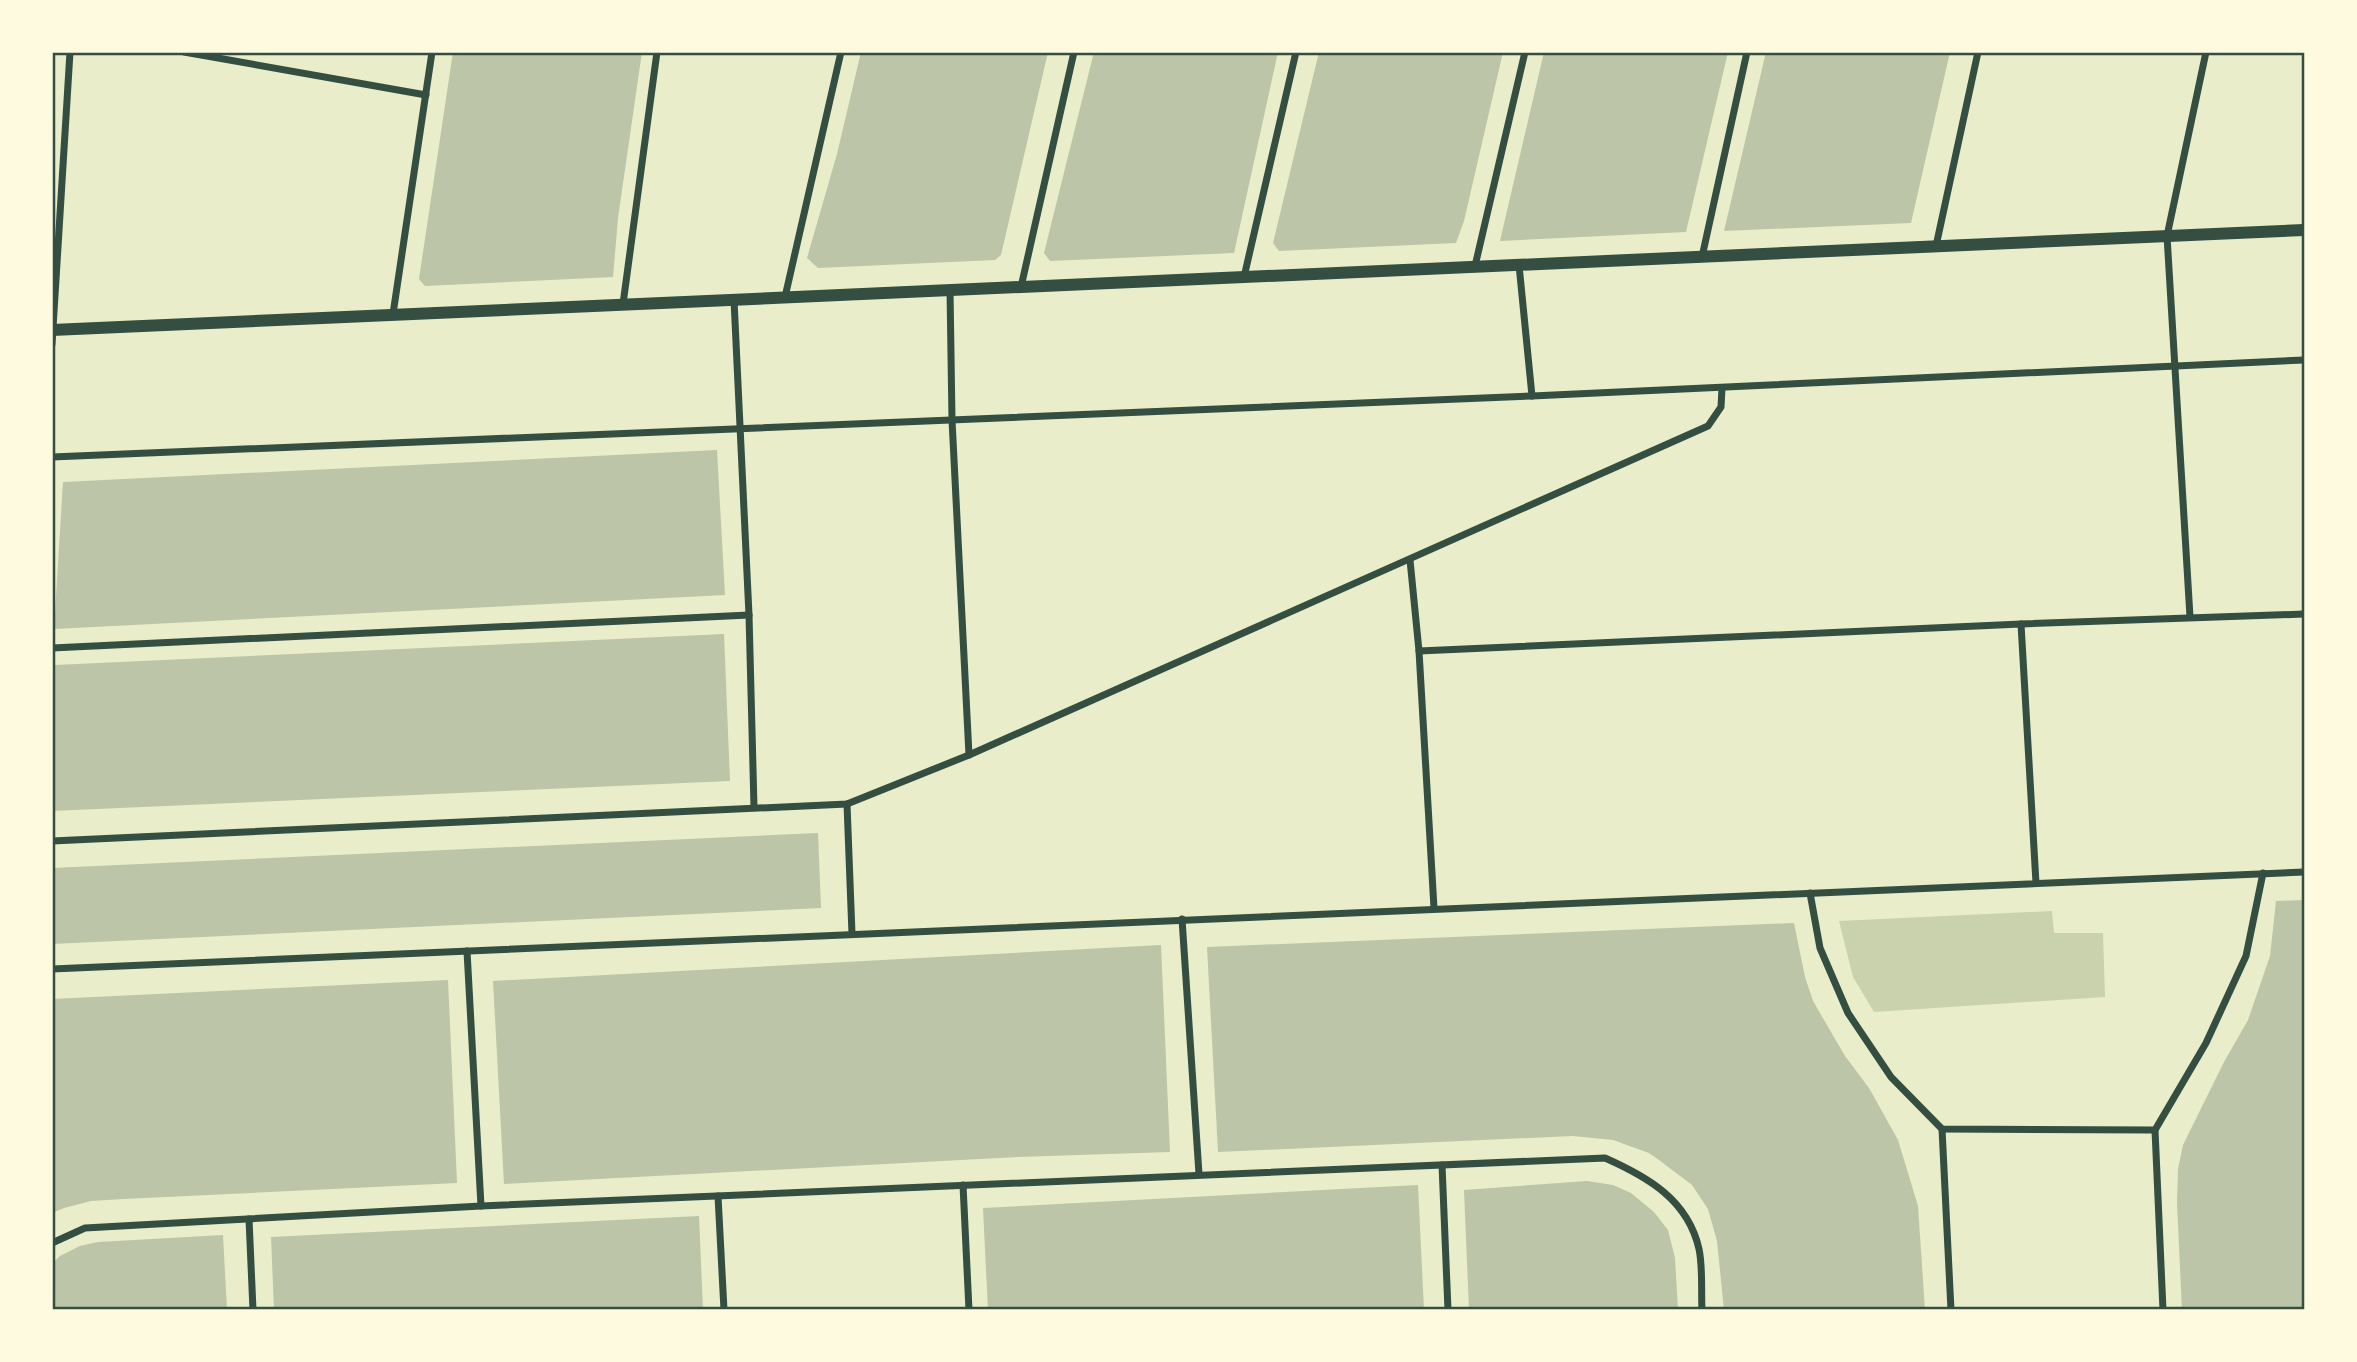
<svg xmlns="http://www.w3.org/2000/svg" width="2357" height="1362" font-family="Raleway,sans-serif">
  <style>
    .green { fill: #cad2ad }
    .building { fill: #bcc5a7 }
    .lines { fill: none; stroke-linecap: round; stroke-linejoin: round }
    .minor { stroke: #344e41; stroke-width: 7 }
    .tertiary { stroke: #344e41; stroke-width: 12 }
    .neatline { fill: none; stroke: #344e41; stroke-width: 2.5 }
  </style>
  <rect width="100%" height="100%" fill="#e9edc9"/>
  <path class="green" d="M 2052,911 L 2054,933 L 2103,933 L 2105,997 L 1874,1012 L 1853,977 L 1839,921 Z"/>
  <g class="building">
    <path d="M 453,52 L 642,52 L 618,218 L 613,277 L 425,286 L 419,279 Z"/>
    <path d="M 861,52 L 1048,52 L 1001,255 L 995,260 L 818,268 L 807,258 L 837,154 Z"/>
    <path d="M 1094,52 L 1278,52 L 1234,253 L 1050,261 L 1044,253 Z"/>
    <path d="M 1319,52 L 1503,52 L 1464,221 L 1456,243 L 1279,251 L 1273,243 Z"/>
    <path d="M 1544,52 L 1728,52 L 1686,232 L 1500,241 Z"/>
    <path d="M 1766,52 L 1950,52 L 1911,223 L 1724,231 Z"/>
    <path d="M 717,450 L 725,595 L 54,629 L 63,482 Z"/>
    <path d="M 724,634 L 730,781 L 52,811 L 52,698 L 55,665 Z"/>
    <path d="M 818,833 L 821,908 L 52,944 L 52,868 Z"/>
    <path d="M 2304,900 L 2304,1310 L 2182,1310 L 2177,1203 L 2178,1169 L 2183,1145 L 2224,1062 L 2248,1020 L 2270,956 L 2276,901 Z"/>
    <path d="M 1794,923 L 1805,977 L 1813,1001 L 1845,1056 L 1869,1088 L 1898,1140 L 1918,1206 L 1925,1310 L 1724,1310 L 1717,1241 L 1708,1209 L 1692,1185 L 1659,1160 L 1649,1153 L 1613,1140 L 1573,1136 L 1218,1152 L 1207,947 Z"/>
    <path d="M 1161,945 L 1170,1152 L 1018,1157 L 504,1184 L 493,981 Z"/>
    <path d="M 448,980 L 457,1183 L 124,1199 L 91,1201 L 64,1208 L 52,1213 L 52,999 Z"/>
    <path d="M 1587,1181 L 1613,1185 L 1631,1193 L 1654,1212 L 1668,1230 L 1675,1258 L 1678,1310 L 1469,1310 L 1464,1190 Z"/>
    <path d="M 1418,1185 L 1424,1310 L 988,1310 L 983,1208 Z"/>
    <path d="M 699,1216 L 703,1310 L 274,1310 L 271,1237 Z"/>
    <path d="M 223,1235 L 227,1310 L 52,1310 L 52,1264 L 60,1256 L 80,1246 L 98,1242 Z"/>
  </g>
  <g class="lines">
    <g class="minor">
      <path d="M 184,52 L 426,95"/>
      <path d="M 1936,246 L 1978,52"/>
      <path d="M 1702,257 L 1747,52"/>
      <path d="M 1519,265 L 1532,396"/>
      <path d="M 1475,266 L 1525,52"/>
      <path d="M 1244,277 L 1296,52"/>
      <path d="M 1021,287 L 1074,52"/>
      <path d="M 950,290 L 952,420 L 969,755"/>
      <path d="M 785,297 L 841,52"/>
      <path d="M 734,300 L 749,615 L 754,807"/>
      <path d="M 623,304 L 657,52"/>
      <path d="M 393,314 L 432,52"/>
      <path d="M 52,344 L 70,52"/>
      <path d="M 52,457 L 1532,396 L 2304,360"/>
      <path d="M 1410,560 L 1419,651 L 1434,908"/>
      <path d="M 2190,617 L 2167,236 L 2206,52"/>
      <path d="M 2021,624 L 2036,883"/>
      <path d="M 52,648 L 749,615"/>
      <path d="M 1419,651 L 2021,624 L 2304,614"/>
      <path d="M 847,804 L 852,934"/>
      <path d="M 52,841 L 847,804 L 969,755 L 1708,426 L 1721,407 L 1722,388"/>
      <path d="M 1810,893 L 1820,948 L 1848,1013 L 1891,1077 L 1942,1129 L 2155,1130 L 2206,1043 L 2246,956 L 2263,873"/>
      <path d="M 1182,919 L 1199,1174"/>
      <path d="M 467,951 L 481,1206"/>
      <path d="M 52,969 L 2304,872"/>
      <path d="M 1942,1129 L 1951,1310"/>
      <path d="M 2155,1130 L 2163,1310"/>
      <path d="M 1442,1165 L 1448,1310"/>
      <path d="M 963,1185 L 969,1310"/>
      <path d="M 718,1196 L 724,1310"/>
      <path d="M 249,1219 L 253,1310"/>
      <path d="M 52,1243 L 85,1228 L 481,1206 L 1605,1158 C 1648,1177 1688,1200 1699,1249 C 1703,1268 1701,1290 1702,1310"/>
    </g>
    <path class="tertiary" d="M 52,330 L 2304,230"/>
  </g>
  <rect width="2357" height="1362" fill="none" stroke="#fefae0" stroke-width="108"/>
  <rect x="54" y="54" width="2249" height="1254" class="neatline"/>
</svg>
